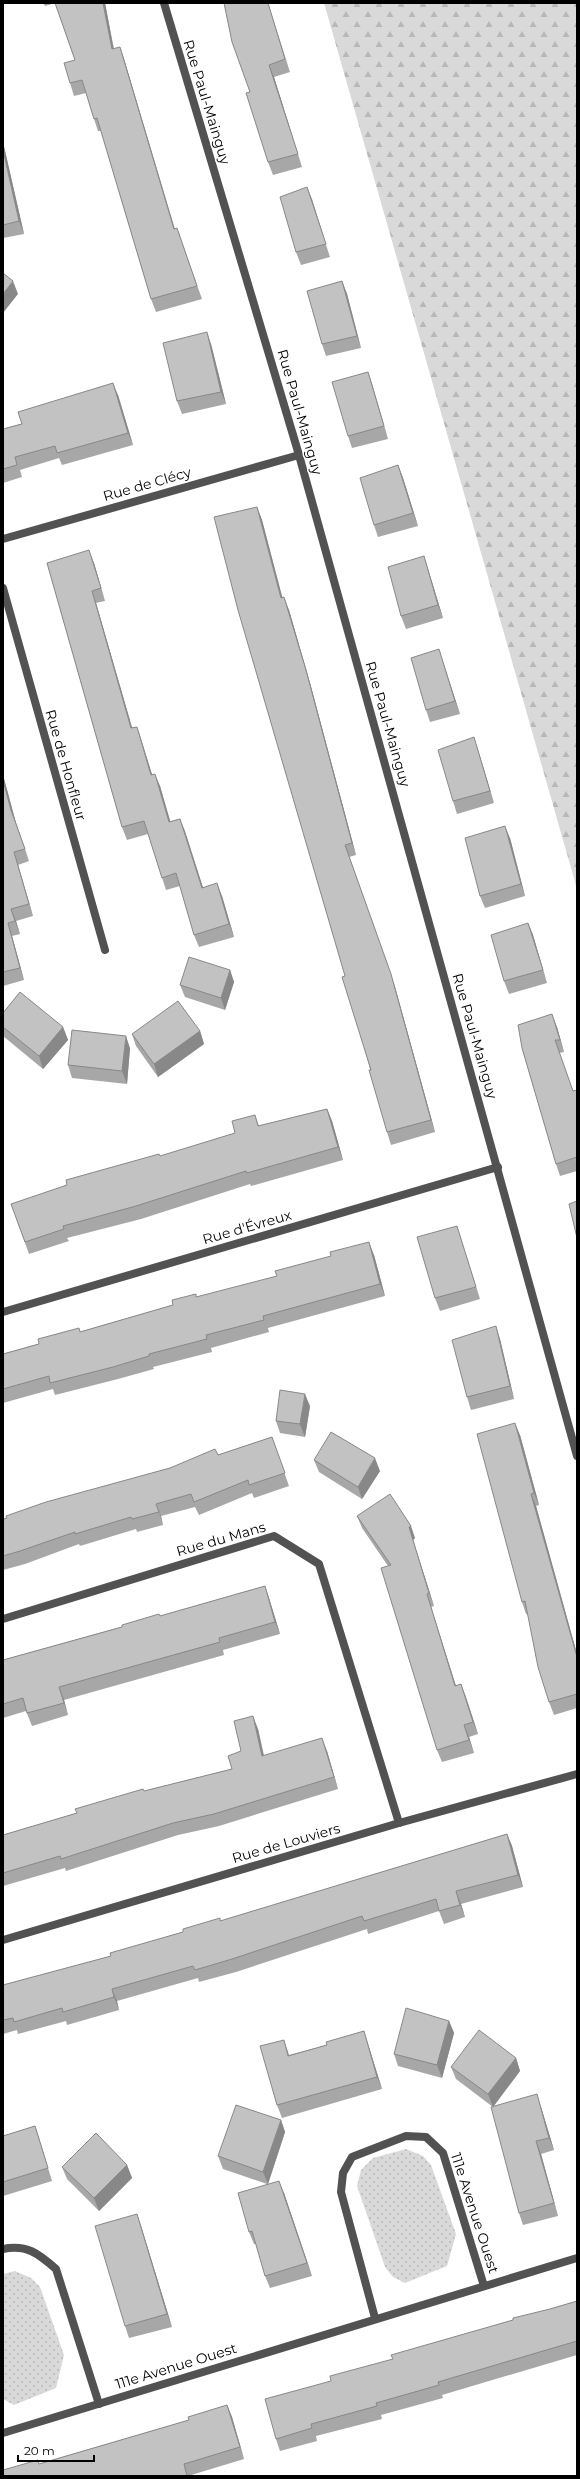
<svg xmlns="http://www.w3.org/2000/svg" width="580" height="2479" font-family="Montserrat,sans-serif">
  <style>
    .grass { fill: url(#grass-dots) }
    .forest { fill: url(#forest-firs) }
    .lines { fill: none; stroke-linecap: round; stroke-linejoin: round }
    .street { stroke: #525252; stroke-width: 8 }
    .wall { fill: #a7a7a7 }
    .shaded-wall { fill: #888 }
    .building { fill: #c2c2c2; stroke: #888 }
    .labels { text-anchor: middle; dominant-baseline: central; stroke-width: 3; stroke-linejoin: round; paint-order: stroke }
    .street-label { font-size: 14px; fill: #000; stroke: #fff }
  </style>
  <defs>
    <pattern id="grass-dots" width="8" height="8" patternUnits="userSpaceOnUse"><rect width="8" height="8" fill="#d9d9d9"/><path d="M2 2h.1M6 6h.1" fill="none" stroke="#b8b8b8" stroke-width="1.8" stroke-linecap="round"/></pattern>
    <pattern id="forest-firs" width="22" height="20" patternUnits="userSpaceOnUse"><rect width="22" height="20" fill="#d9d9d9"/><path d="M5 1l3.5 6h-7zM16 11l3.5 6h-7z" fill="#b8b8b8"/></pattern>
  </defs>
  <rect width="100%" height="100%" fill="#fff"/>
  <g class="grass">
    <path d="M 406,2149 L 423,2156 L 431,2165 L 456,2234 L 447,2266 L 405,2283 L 393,2277 L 385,2267 L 357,2186 L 361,2170 L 373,2158 Z"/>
    <path d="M 15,2271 L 31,2278 L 40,2287 L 64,2355 L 56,2388 L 14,2405 L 3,2399 L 3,2274 Z"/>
  </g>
  <path class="forest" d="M 324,3 L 577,3 L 577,889 Z"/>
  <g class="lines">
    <g class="street">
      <path d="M 164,3 L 299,455 L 577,1456"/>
      <path d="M 3,539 L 299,455"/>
      <path d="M 3,588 L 105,950"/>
      <path d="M 3,1312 L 498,1167"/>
      <path d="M 3,1619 L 274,1536 L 319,1564 L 399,1823"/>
      <path d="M 3,1940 L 399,1823 L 577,1774"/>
      <path d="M 3,2249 C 27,2244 39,2254 56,2269 L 99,2404"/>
      <path d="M 375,2318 L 341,2192 L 343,2173 L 352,2157 L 406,2136 L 426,2137 L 443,2153 L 484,2286"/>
      <path d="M 3,2433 L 577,2258"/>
    </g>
  </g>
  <g class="wall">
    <path d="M 43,3 L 105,3 L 114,49 L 120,47 L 124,59 L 175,229 L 177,228 L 202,299 L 156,312 L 151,299 L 101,131 L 98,131 L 94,119 L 86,93 L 74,96 L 70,83 L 75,60 L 55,3 L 45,6 Z"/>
    <path d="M 224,3 L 268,3 L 290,72 L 274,77 L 302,167 L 273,175 L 268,162 L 250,92 Z"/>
    <path d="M 3,142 L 24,234 L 3,238 Z"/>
    <path d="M 307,187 L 330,257 L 301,265 L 296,252 Z"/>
    <path d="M 342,281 L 347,294 L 361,348 L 326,356 L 322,344 Z"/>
    <path d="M 211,344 L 226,404 L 182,414 L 177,401 Z"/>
    <path d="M 368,372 L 372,384 L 388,439 L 352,448 L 348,436 Z"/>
    <path d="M 118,395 L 133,445 L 62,465 L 59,458 L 20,470 L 22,477 L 3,483 L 3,429 Z"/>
    <path d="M 398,465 L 403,478 L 418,526 L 378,537 L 374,525 Z"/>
    <path d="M 257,507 L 262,520 L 282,598 L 289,610 L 310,683 L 356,855 L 349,857 L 395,987 L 435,1132 L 391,1145 L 387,1132 L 345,976 Z"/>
    <path d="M 424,556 L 428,569 L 443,618 L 406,629 L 401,616 Z"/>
    <path d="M 47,563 L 94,563 L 105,601 L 96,603 L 132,728 L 137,727 L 141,739 L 152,775 L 160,786 L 170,822 L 180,819 L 203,888 L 222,896 L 234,937 L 199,947 L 194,935 L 180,886 L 166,890 L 148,834 L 127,840 L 122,827 Z"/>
    <path d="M 443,662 L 460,714 L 430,722 L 426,710 Z"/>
    <path d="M 478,750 L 494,803 L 457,814 L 453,801 Z"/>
    <path d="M 3,775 L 16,823 L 29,861 L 18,865 L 33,916 L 16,921 L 20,934 L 12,936 L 24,980 L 3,986 Z"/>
    <path d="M 510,838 L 525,896 L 485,908 L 480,896 Z"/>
    <path d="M 528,923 L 533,935 L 547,983 L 509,994 L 504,981 Z"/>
    <path d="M 230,970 L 234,982 L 225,1010 L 185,997 L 180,985 Z"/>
    <path d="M 3,1013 L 63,1027 L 68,1040 L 43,1069 L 3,1036 Z"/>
    <path d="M 557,1027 L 564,1052 L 559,1053 L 573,1091 L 577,1090 L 577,1171 L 560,1176 L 556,1164 L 522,1048 Z"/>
    <path d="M 200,1031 L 204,1044 L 158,1077 L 136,1046 L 132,1034 Z"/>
    <path d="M 130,1048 L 127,1084 L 72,1078 L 68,1065 Z"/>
    <path d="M 327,1109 L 332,1121 L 343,1160 L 251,1186 L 250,1184 L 141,1219 L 67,1238 L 69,1241 L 29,1254 L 11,1204 L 235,1133 L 255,1115 L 259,1126 Z"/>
    <path d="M 457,1226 L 480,1299 L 440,1311 L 435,1298 Z"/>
    <path d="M 374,1255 L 385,1296 L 268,1328 L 269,1332 L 211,1348 L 212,1352 L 153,1367 L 154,1369 L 118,1379 L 55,1395 L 53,1389 L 3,1403 L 3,1354 L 173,1305 L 197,1297 Z"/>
    <path d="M 500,1339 L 514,1399 L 471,1410 L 467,1397 Z"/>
    <path d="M 310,1406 L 305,1437 L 280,1433 L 276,1421 Z"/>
    <path d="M 520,1435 L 539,1505 L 536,1506 L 577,1654 L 577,1708 L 554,1715 L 549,1702 L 528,1614 L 526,1614 L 522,1602 Z"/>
    <path d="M 272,1437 L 289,1486 L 254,1498 L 252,1493 L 199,1515 L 195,1507 L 161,1516 L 163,1525 L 137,1532 L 136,1529 L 80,1546 L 79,1544 L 25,1564 L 3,1570 L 3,1519 L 170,1468 L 218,1455 Z"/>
    <path d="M 314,1460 L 380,1471 L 362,1499 L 319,1472 Z"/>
    <path d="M 357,1516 L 415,1538 L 413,1540 L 434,1606 L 431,1607 L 456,1686 L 461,1684 L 478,1734 L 469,1737 L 474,1753 L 442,1762 L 437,1750 L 388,1566 L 362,1528 Z"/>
    <path d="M 265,1586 L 269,1598 L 280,1634 L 223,1650 L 224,1655 L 64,1700 L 68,1715 L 32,1726 L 26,1711 L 3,1718 L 3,1660 L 160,1616 Z"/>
    <path d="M 258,1729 L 264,1755 L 327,1751 L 338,1789 L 219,1826 L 178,1835 L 66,1871 L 65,1868 L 3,1886 L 3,1835 L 77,1813 L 144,1791 L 232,1769 L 241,1751 Z"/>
    <path d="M 507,1834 L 512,1846 L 523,1887 L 461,1904 L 465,1917 L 444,1924 L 439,1911 L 368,1934 L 367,1929 L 236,1972 L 199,1982 L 198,1978 L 117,2001 L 119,2010 L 67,2025 L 66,2021 L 18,2034 L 17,2030 L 3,2034 L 3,1985 L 111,1956 L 221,1921 Z"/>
    <path d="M 449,2021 L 454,2033 L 442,2078 L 398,2066 L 394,2054 Z"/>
    <path d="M 364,2031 L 368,2044 L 382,2089 L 282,2118 L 277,2105 L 289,2055 L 327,2045 Z"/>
    <path d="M 516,2058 L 520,2071 L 493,2107 L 541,2107 L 554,2150 L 541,2154 L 558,2216 L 523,2225 L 519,2213 L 493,2107 L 456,2079 L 451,2067 Z"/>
    <path d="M 281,2120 L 285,2132 L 268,2184 L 284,2193 L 312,2276 L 270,2288 L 265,2276 L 256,2244 L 254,2244 L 249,2232 L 267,2184 L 223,2169 L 218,2156 Z"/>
    <path d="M 35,2126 L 39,2138 L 52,2181 L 3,2196 L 3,2136 Z"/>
    <path d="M 127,2165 L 132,2178 L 99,2211 L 67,2179 L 62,2167 Z"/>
    <path d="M 137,2214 L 141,2226 L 172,2327 L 129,2338 L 125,2326 Z"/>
    <path d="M 577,2301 L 577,2355 L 442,2395 L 443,2398 L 381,2415 L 382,2419 L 316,2436 L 317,2441 L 280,2451 L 276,2439 L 331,2381 L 393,2359 L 513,2320 Z"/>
    <path d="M 227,2405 L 232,2417 L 244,2459 L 188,2476 L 39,2464 L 189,2420 Z"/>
  </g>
  <g class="shaded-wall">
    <path d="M 103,3 L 105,3 L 116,62 L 112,49 Z"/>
    <path d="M 120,47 L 124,59 L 178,241 L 174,229 Z"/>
    <path d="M 269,65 L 274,77 L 302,167 L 298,154 Z"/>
    <path d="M 3,142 L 24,234 L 19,221 L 3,150 Z"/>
    <path d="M 307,187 L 312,199 L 330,257 L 326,244 Z"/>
    <path d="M 13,281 L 18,294 L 3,313 L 3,294 Z"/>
    <path d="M 342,281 L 347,294 L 361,348 L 357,336 Z"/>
    <path d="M 207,332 L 211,344 L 226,404 L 221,392 Z"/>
    <path d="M 368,372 L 372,384 L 388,439 L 384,426 Z"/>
    <path d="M 113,383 L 118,395 L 133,445 L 128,433 Z"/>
    <path d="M 398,465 L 403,478 L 418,526 L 413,513 Z"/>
    <path d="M 257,507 L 262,520 L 286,611 L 281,598 Z"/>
    <path d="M 89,550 L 94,563 L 105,601 L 101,588 Z"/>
    <path d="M 424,556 L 428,569 L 443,618 L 438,605 Z"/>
    <path d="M 92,591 L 96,603 L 136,741 L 131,728 Z"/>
    <path d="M 284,597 L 289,610 L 310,683 L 356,855 L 352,843 Z"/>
    <path d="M 439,649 L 443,662 L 460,714 L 455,701 Z"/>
    <path d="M 137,727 L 141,739 L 156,787 L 151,775 Z"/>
    <path d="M 474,737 L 478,750 L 494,803 L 490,791 Z"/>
    <path d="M 155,774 L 160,786 L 174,834 L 169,822 Z"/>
    <path d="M 3,775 L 16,823 L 29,861 L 11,810 L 3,780 Z"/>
    <path d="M 180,819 L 185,831 L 207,900 L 202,888 Z"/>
    <path d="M 505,826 L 510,838 L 525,896 L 521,884 Z"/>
    <path d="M 345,845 L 395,987 L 435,1132 L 431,1120 Z"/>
    <path d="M 14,852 L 18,865 L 33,916 L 29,904 Z"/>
    <path d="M 217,883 L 222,896 L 234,937 L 229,924 Z"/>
    <path d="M 11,909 L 16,921 L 20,934 L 15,921 Z"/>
    <path d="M 8,923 L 12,936 L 24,980 L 20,968 Z"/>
    <path d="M 528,923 L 533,935 L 547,983 L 543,970 Z"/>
    <path d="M 230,970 L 234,982 L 225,1010 L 221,998 Z"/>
    <path d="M 552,1014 L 557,1027 L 564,1052 L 560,1040 Z"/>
    <path d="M 63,1027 L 68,1040 L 43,1069 L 39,1056 Z"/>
    <path d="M 200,1031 L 204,1044 L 158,1077 L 154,1064 Z"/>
    <path d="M 126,1036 L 130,1048 L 127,1084 L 122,1071 Z"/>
    <path d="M 327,1109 L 332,1121 L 343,1160 L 338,1147 Z"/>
    <path d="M 369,1242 L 374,1255 L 385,1296 L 380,1284 Z"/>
    <path d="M 496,1326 L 500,1339 L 514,1399 L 510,1386 Z"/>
    <path d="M 305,1394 L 310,1406 L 305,1437 L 300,1424 Z"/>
    <path d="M 515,1423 L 520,1435 L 539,1505 L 534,1493 Z"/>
    <path d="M 375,1458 L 380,1471 L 362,1499 L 358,1487 Z"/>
    <path d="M 531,1494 L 536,1506 L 577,1654 L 577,1657 Z"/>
    <path d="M 156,1504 L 161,1516 L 163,1525 L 159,1512 Z"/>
    <path d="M 411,1526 L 415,1538 L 413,1540 L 434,1606 L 429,1593 L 409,1527 Z"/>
    <path d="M 265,1586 L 269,1598 L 280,1634 L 275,1622 Z"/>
    <path d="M 427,1594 L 431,1607 L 460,1699 L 455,1686 Z"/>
    <path d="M 461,1684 L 466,1697 L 478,1734 L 473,1722 Z"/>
    <path d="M 59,1687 L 64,1700 L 68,1715 L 64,1703 Z"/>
    <path d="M 253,1716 L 258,1729 L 266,1768 L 262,1756 Z"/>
    <path d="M 464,1725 L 469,1737 L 474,1753 L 469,1740 Z"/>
    <path d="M 322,1738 L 327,1751 L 338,1789 L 334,1777 Z"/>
    <path d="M 507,1834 L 512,1846 L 523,1887 L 518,1875 Z"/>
    <path d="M 456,1891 L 461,1904 L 465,1917 L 460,1905 Z"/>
    <path d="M 112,1989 L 117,2001 L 119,2010 L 114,1997 Z"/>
    <path d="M 449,2021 L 454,2033 L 442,2078 L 437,2065 Z"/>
    <path d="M 364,2031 L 368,2044 L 382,2089 L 377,2077 Z"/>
    <path d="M 284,2040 L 288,2052 L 293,2068 L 288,2056 Z"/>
    <path d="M 516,2058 L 520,2071 L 493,2107 L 488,2094 Z"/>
    <path d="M 537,2094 L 541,2107 L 554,2150 L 549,2138 Z"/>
    <path d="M 281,2120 L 285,2132 L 268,2184 L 263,2172 Z"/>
    <path d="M 536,2141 L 541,2154 L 558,2216 L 554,2203 Z"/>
    <path d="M 127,2165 L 132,2178 L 99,2211 L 94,2198 Z"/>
    <path d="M 279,2181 L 284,2193 L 312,2276 L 307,2263 Z"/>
    <path d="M 137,2214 L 141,2226 L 172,2327 L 167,2314 Z"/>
    <path d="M 227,2405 L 232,2417 L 244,2459 L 240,2447 Z"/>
  </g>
  <g class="building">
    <path d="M 55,3 L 103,3 L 112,49 L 120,47 L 174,229 L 177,228 L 197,286 L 151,299 L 97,118 L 94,119 L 82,80 L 70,83 L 64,63 L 75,60 Z"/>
    <path d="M 224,3 L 268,3 L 285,59 L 269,65 L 298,154 L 268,162 L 246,93 L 250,92 L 232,42 Z"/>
    <path d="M 3,150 L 19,221 L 3,225 Z"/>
    <path d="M 307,187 L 326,244 L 296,252 L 280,197 Z"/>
    <path d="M 3,273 L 13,281 L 3,294 Z"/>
    <path d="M 342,281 L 357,336 L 322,344 L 307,291 Z"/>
    <path d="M 207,332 L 221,392 L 177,401 L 163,343 Z"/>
    <path d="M 368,372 L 384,426 L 348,436 L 332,382 Z"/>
    <path d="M 113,383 L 128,433 L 57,453 L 55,446 L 15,457 L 17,465 L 3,469 L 3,429 L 22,424 L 18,412 Z"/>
    <path d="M 398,465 L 413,513 L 374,525 L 360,478 Z"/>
    <path d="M 257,507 L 281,598 L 284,597 L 306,670 L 352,843 L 345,845 L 391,974 L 431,1120 L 387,1132 L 369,1070 L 371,1070 L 342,977 L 345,976 L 238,610 L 214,517 Z"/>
    <path d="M 89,550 L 101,588 L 92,591 L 131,728 L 137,727 L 151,775 L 155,774 L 169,822 L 180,819 L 202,888 L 217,883 L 229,924 L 194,935 L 176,873 L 162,878 L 144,821 L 122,827 L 47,563 Z"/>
    <path d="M 424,556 L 438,605 L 401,616 L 388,567 Z"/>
    <path d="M 439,649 L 455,701 L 426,710 L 411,658 Z"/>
    <path d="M 474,737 L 490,791 L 453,801 L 438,750 Z"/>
    <path d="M 3,780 L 11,810 L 25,849 L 14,852 L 29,904 L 11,909 L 15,921 L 8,923 L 20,968 L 3,972 Z"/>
    <path d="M 505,826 L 521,884 L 480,896 L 465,838 Z"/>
    <path d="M 528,923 L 543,970 L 504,981 L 491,935 Z"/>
    <path d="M 189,957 L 230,970 L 221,998 L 180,985 Z"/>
    <path d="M 20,992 L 63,1027 L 39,1056 L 3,1027 L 3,1013 Z"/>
    <path d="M 178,1001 L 200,1031 L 154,1064 L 132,1034 Z"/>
    <path d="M 552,1014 L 560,1040 L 555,1040 L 573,1091 L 577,1090 L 577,1157 L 556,1164 L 522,1048 L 518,1025 Z"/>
    <path d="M 72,1030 L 126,1036 L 122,1071 L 68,1065 Z"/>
    <path d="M 327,1109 L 338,1147 L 247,1173 L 246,1171 L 136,1206 L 63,1226 L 64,1229 L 25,1242 L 11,1204 L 67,1185 L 66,1180 L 159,1154 L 160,1156 L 235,1133 L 232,1121 L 255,1115 L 258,1126 Z"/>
    <path d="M 577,1201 L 577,1238 L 569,1204 Z"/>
    <path d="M 457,1226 L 476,1287 L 435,1298 L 417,1237 Z"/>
    <path d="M 369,1242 L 380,1284 L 263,1316 L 264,1320 L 206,1335 L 207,1339 L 149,1354 L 149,1356 L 113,1367 L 50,1383 L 49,1376 L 3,1389 L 3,1354 L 39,1344 L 38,1339 L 79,1328 L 80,1332 L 173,1305 L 172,1300 L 196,1294 L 196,1297 L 277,1276 L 275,1271 L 331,1256 L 330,1252 Z"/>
    <path d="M 496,1326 L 510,1386 L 467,1397 L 452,1340 Z"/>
    <path d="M 280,1390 L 305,1394 L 300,1424 L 276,1421 Z"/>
    <path d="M 515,1423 L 534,1493 L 531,1494 L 577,1657 L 577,1694 L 549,1702 L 538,1667 L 525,1601 L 522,1602 L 477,1434 Z"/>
    <path d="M 331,1432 L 375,1458 L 358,1487 L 314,1460 Z"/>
    <path d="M 272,1437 L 285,1473 L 249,1485 L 248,1480 L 194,1502 L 191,1494 L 156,1504 L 159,1512 L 132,1519 L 131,1517 L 75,1534 L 75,1532 L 20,1551 L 3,1556 L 3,1519 L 7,1518 L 6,1516 L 46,1502 L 170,1468 L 215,1449 L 218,1455 Z"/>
    <path d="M 390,1494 L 411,1526 L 409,1527 L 429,1593 L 427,1594 L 455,1686 L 461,1684 L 473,1722 L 464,1725 L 469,1740 L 437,1750 L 381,1568 L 391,1565 L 357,1516 Z"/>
    <path d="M 265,1586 L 275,1622 L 219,1638 L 220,1642 L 59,1687 L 64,1703 L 27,1713 L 23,1698 L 3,1704 L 3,1660 L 122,1627 L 122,1625 L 159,1614 L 160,1616 Z"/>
    <path d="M 253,1716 L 262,1756 L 322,1738 L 334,1777 L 214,1814 L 173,1823 L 61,1859 L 60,1856 L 3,1873 L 3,1835 L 77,1813 L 75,1809 L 143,1789 L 144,1791 L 232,1769 L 228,1756 L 241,1751 L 234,1721 Z"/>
    <path d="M 507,1834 L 518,1875 L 456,1891 L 460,1905 L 439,1911 L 436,1899 L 364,1921 L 362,1916 L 232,1959 L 195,1970 L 193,1966 L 112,1989 L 114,1997 L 63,2012 L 62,2008 L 14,2022 L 13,2018 L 3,2020 L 3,1985 L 111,1956 L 110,1953 L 183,1932 L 183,1929 L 220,1918 L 220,1921 Z"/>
    <path d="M 406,2008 L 449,2021 L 437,2065 L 394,2054 Z"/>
    <path d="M 479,2030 L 516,2058 L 488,2094 L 451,2067 Z"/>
    <path d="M 364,2031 L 377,2077 L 277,2105 L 260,2046 L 284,2040 L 288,2056 L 327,2045 L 326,2042 Z"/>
    <path d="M 537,2094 L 549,2138 L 536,2141 L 554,2203 L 519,2213 L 491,2107 Z"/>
    <path d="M 236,2105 L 281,2120 L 263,2172 L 218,2156 Z"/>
    <path d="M 35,2126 L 48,2168 L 3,2182 L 3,2136 Z"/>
    <path d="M 96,2133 L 127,2165 L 94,2198 L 62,2167 Z"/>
    <path d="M 279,2181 L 307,2263 L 265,2276 L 252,2231 L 249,2232 L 238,2193 Z"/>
    <path d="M 137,2214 L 167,2314 L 125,2326 L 95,2226 Z"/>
    <path d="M 577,2301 L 577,2341 L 438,2382 L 439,2385 L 376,2403 L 377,2406 L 311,2424 L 312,2428 L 276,2439 L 265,2399 L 331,2381 L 330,2376 L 393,2359 L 391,2355 L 513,2320 L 513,2318 L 550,2309 Z"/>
    <path d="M 227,2405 L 240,2447 L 184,2464 L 187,2476 L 3,2476 L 3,2470 L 38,2460 L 39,2464 L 189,2420 L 188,2417 Z"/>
  </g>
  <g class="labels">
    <g class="street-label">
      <text transform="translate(207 102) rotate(73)">Rue Paul-Mainguy</text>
      <text transform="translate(300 412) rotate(74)">Rue Paul-Mainguy</text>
      <text transform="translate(147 484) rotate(-16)">Rue de Clécy</text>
      <text transform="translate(388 724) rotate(74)">Rue Paul-Mainguy</text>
      <text transform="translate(66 765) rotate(74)">Rue de Honfleur</text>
      <text transform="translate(475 1036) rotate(74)">Rue Paul-Mainguy</text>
      <text transform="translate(247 1227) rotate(-16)">Rue d'Évreux</text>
      <text transform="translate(221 1539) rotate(-16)">Rue du Mans</text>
      <text transform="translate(286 1843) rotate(-16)">Rue de Louviers</text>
      <text transform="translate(475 2213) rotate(72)">111e Avenue Ouest</text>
      <text transform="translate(176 2366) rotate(-17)">111e Avenue Ouest</text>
    </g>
  </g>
  <rect width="580" height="2479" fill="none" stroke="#000000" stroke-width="8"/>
  <path d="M18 2455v6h76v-6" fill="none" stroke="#000000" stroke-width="2"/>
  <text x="24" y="2455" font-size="12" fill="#000000" stroke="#ffffff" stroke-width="3" paint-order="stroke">20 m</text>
</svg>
